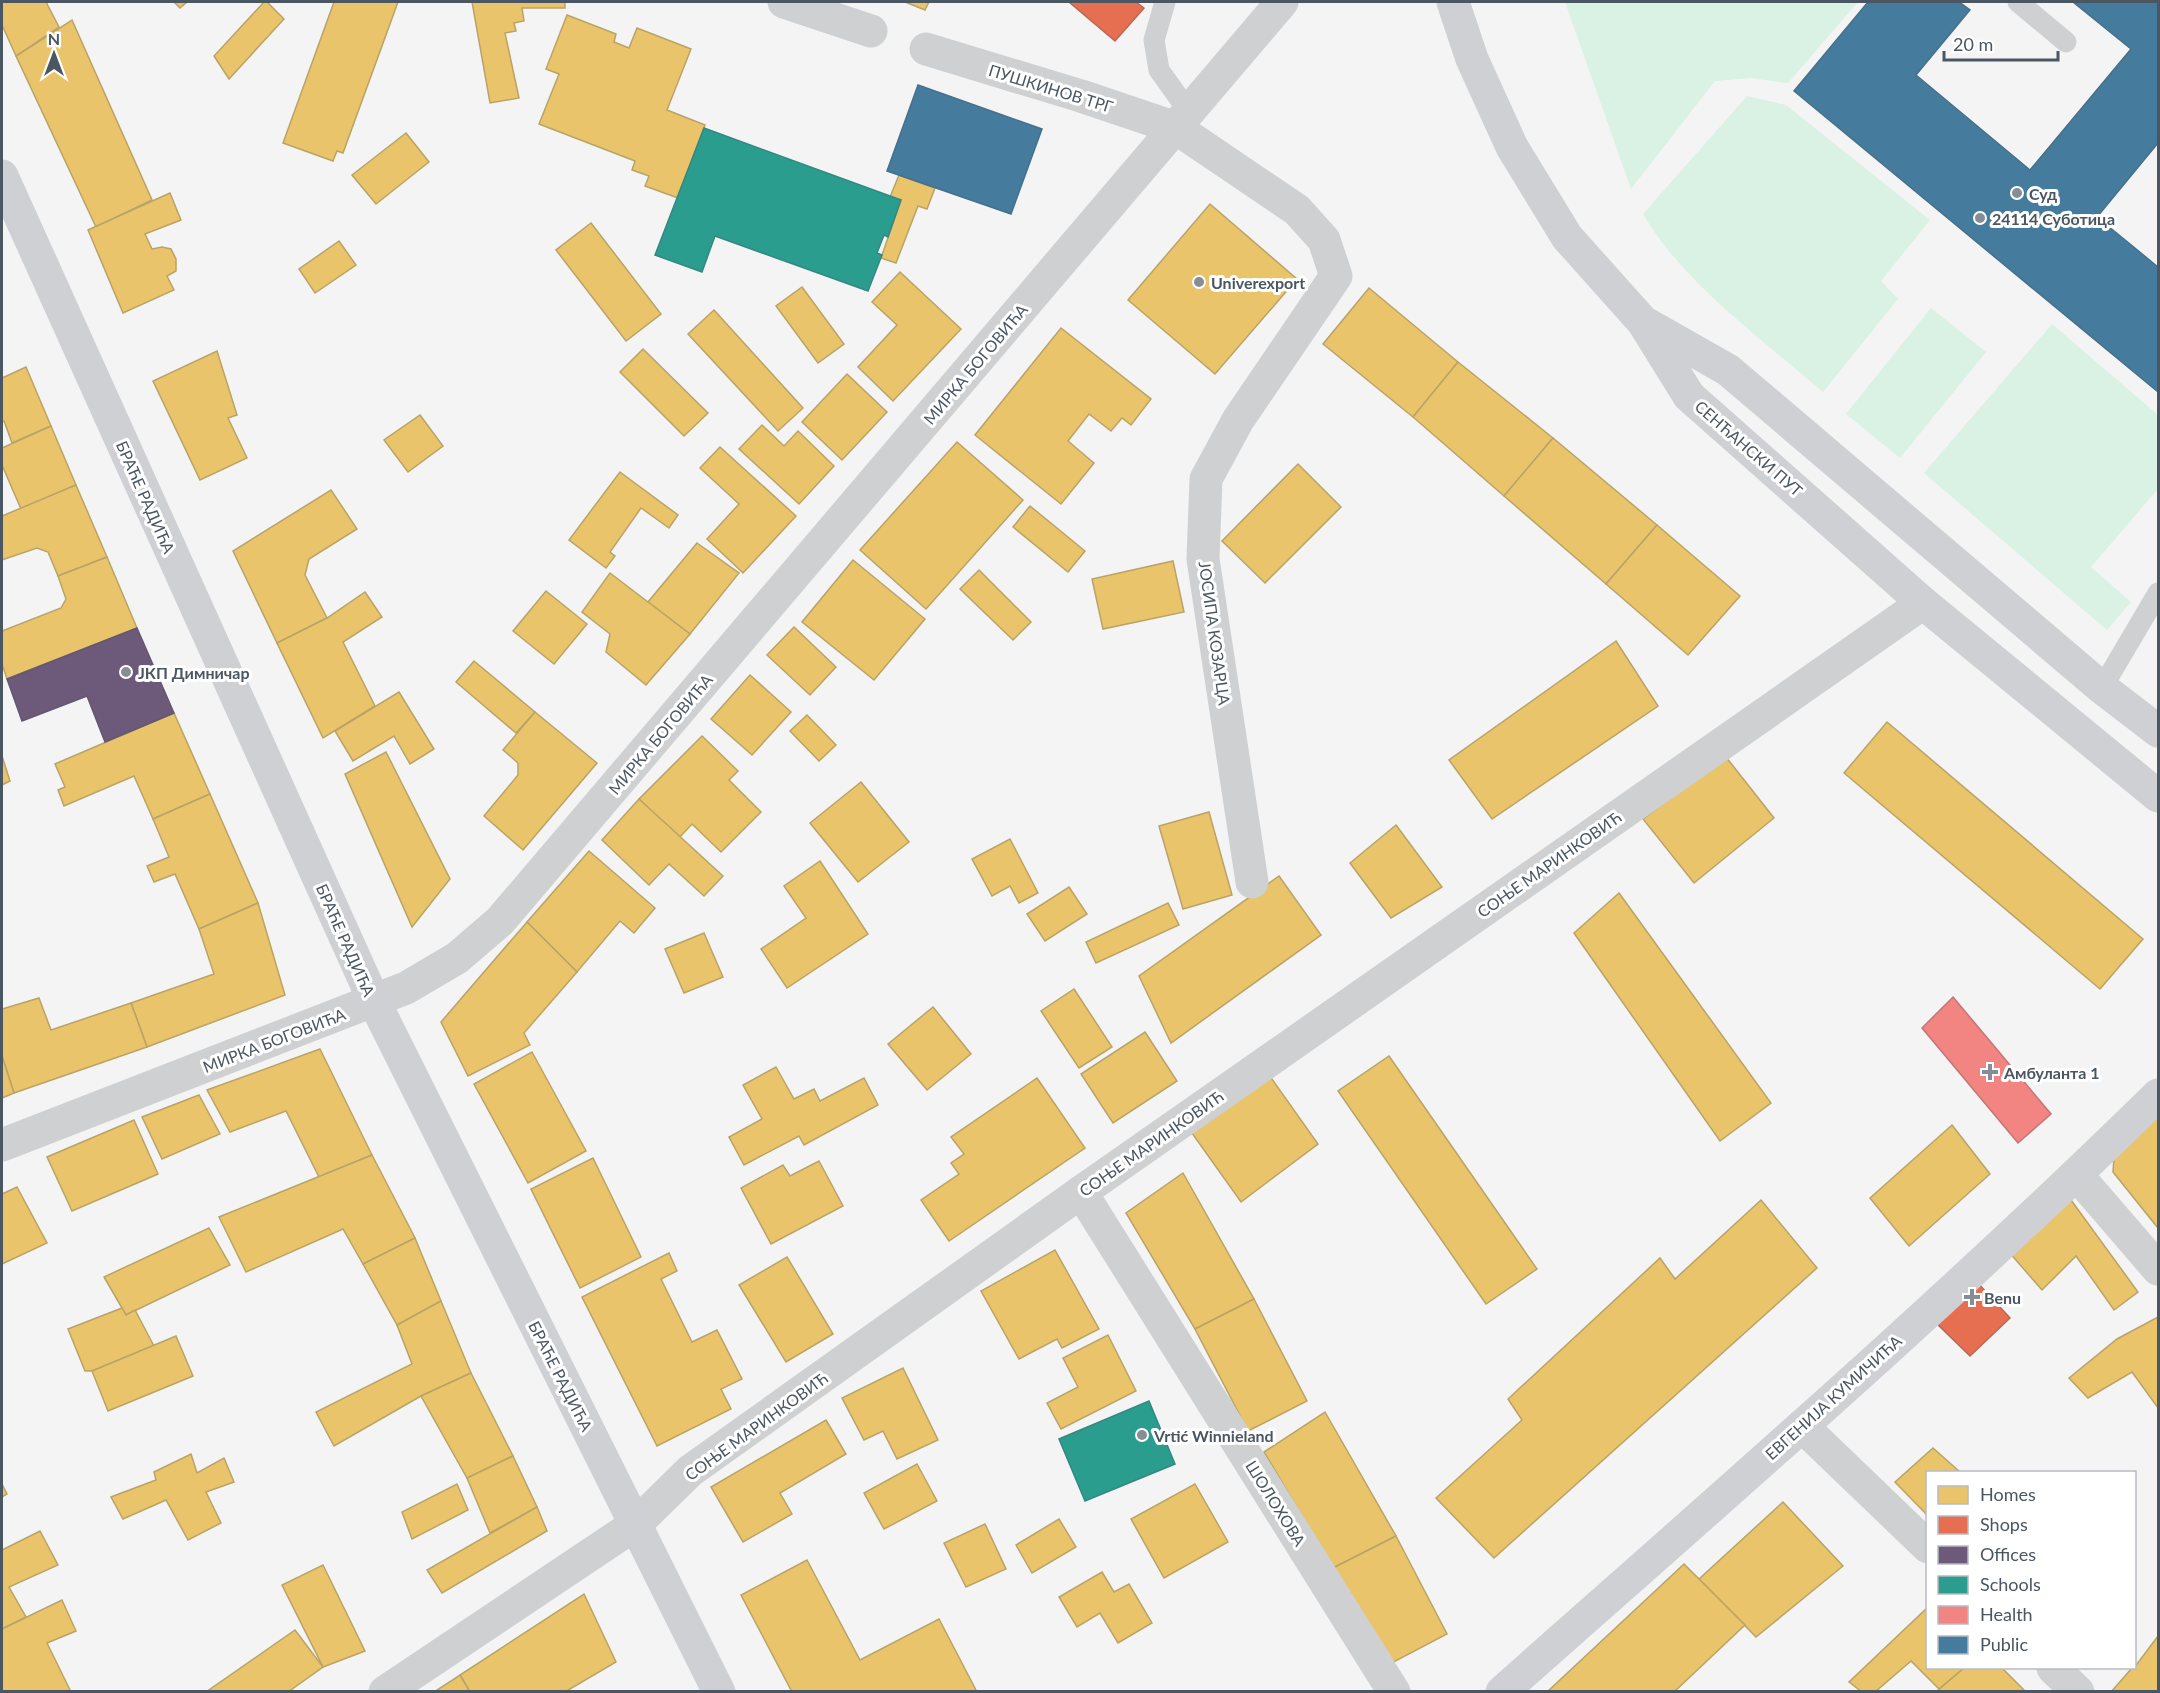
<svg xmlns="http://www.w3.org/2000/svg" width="2160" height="1693" font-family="Lato,sans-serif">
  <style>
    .green { fill: #d9f2e3 }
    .homes { fill: #e9c46a; stroke: #b9a367; stroke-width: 1.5 }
    .shops { fill: #e76f51; stroke: #b86856; stroke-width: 1.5 }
    .offices { fill: #6d597a; stroke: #625872; stroke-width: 1.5 }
    .schools { fill: #2a9d8f; stroke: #348881; stroke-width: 1.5 }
    .health { fill: #f28482; stroke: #c07678; stroke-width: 1.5 }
    .public { fill: #457b9d; stroke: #46708b; stroke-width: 1.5 }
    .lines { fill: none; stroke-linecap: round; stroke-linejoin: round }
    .lane { stroke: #ced0d2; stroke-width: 21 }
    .street { stroke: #ced0d2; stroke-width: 33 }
    .secondary { stroke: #ced0d4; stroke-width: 33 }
    .poi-dot { fill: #868d94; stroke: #fff; stroke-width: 2 }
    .labels { text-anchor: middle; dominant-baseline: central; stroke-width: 6; stroke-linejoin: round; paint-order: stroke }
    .street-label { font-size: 16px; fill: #4a5661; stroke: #fff }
    .poi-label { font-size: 16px; font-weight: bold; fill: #4a5661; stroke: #fff; text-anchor: start }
  </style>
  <rect width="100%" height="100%" fill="#f4f4f4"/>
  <g class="green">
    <path d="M 1565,2 L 1858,2 L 1788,83 L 1751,78 L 1715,81 L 1631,189 Z"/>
    <path d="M 1747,96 L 1786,105 L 1930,220 L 1881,281 L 1898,299 L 1823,392 C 1761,338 1685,285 1643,214 Z"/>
    <path d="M 1931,308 L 1986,352 L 1900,458 L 1846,414 Z"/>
    <path d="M 2052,324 L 2158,415 L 2158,489 L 2091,567 L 2131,602 L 2107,630 L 1924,473 Z"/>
  </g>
  <g class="homes">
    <path d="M 2,2 L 46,2 L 59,27 L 16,56 L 2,25 Z"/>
    <path d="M 174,2 L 187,2 L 180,8 Z"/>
    <path d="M 264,2 L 267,2 L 284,19 L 229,79 L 214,56 Z"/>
    <path d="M 334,2 L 398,2 L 343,153 L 337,151 L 333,161 L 283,143 Z"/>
    <path d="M 472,2 L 565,2 L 565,8 L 522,8 L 524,21 L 514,23 L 516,31 L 505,33 L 519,98 L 490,103 Z"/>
    <path d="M 905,2 L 929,2 L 925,10 Z"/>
    <path d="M 567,15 L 616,34 L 614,42 L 629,48 L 637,28 L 691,49 L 667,110 L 705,125 L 678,198 L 645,186 L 649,176 L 632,170 L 635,161 L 539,124 L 559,74 L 546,69 Z"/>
    <path d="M 72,20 L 152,200 L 96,227 L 16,56 Z"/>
    <path d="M 406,133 L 429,162 L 376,204 L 352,175 Z"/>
    <path d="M 899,175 L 935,188 L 927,209 L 918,206 L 896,263 L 881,258 L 901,200 L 890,197 Z"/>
    <path d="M 170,193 L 181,220 L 145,234 L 152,249 L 162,247 L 171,249 L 176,259 L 176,271 L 167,276 L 174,290 L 123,313 L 88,230 Z"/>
    <path d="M 1210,204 L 1297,279 L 1215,374 L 1128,300 Z"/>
    <path d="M 591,223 L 661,314 L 626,341 L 556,250 Z"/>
    <path d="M 339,241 L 356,265 L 315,293 L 299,269 Z"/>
    <path d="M 900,272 L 961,329 L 893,401 L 858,367 L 897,325 L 872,302 Z"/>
    <path d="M 802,287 L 844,344 L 818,363 L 776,306 Z"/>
    <path d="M 1369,288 L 1458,362 L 1413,417 L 1323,344 Z"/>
    <path d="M 714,310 L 803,408 L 778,431 L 688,334 Z"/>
    <path d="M 1061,328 L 1151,399 L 1131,425 L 1122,418 L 1111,431 L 1089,414 L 1068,441 L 1094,463 L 1061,504 L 975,435 Z"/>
    <path d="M 643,349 L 708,413 L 684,436 L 620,372 Z"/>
    <path d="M 217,351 L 237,415 L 228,418 L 247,458 L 200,480 L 153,381 Z"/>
    <path d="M 1458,362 L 1553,438 L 1504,496 L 1413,417 Z"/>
    <path d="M 26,367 L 51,426 L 12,443 L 4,421 L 2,422 L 2,378 Z"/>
    <path d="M 847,374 L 887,412 L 842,460 L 802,422 Z"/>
    <path d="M 420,415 L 443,446 L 408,472 L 384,440 Z"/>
    <path d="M 762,425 L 784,446 L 798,431 L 834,466 L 799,504 L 739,449 Z"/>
    <path d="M 51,426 L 76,485 L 21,509 L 2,465 L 2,448 Z"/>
    <path d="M 1553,438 L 1657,525 L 1606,584 L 1504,496 Z"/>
    <path d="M 957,442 L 1023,500 L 926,609 L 860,550 Z"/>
    <path d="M 720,447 L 796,516 L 743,573 L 707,539 L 739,504 L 700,468 Z"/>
    <path d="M 1298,464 L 1341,507 L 1265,583 L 1222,541 Z"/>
    <path d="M 620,472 L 678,515 L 669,528 L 641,508 L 610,552 L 615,556 L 606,568 L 569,540 Z"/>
    <path d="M 76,485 L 107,557 L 58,576 L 48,552 L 37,548 L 2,560 L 2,516 Z"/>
    <path d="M 331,490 L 357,529 L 309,559 L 305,575 L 327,618 L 277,643 L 233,551 Z"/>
    <path d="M 1030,506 L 1085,551 L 1068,572 L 1013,527 Z"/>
    <path d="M 1657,525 L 1740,596 L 1688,655 L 1606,584 Z"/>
    <path d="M 697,543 L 739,573 L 690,634 L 648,602 Z"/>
    <path d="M 107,557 L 137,628 L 7,679 L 2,664 L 2,631 L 61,608 L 66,599 L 58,576 Z"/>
    <path d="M 853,560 L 925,619 L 874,680 L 802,622 Z"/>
    <path d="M 1173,561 L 1184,612 L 1103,629 L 1092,579 Z"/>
    <path d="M 979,570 L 1031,622 L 1013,640 L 960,589 Z"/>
    <path d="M 610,573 L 690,634 L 646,685 L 606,652 L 610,634 L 582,612 Z"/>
    <path d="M 546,591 L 587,624 L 554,664 L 513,631 Z"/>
    <path d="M 365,592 L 382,617 L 343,642 L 375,706 L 323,738 L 277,643 L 327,618 Z"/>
    <path d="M 794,627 L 836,667 L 810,695 L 767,655 Z"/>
    <path d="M 1616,641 L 1658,706 L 1492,819 L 1449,760 Z"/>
    <path d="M 474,661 L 535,712 L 516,733 L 456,682 Z"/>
    <path d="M 750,675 L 791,712 L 752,755 L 711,719 Z"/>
    <path d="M 399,692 L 434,749 L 410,764 L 394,736 L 353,761 L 335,731 Z"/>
    <path d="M 535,712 L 597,763 L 523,850 L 484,816 L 518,775 L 518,763 L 503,750 Z"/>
    <path d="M 174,713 L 210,794 L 153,819 L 134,776 L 64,806 L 58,790 L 65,787 L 55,764 Z"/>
    <path d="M 807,715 L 836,745 L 819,761 L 790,731 Z"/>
    <path d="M 1887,722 L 2143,939 L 2100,989 L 1844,773 Z"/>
    <path d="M 702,736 L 738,771 L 729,780 L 761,812 L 721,852 L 692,824 L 679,838 L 639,799 Z"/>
    <path d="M 386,752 L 450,879 L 412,927 L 345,774 Z"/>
    <path d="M 2,756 L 10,781 L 2,785 Z"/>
    <path d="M 1726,757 L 1774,818 L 1694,883 L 1643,819 Z"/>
    <path d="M 861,782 L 909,842 L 858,882 L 810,823 Z"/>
    <path d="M 210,794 L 258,903 L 199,929 L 175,874 L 154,882 L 147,866 L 169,857 L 153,819 Z"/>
    <path d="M 639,799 L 723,876 L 704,896 L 669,864 L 649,885 L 602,840 Z"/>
    <path d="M 1209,812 L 1232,895 L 1183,909 L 1159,826 Z"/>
    <path d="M 1396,825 L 1442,887 L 1391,918 L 1350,863 Z"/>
    <path d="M 1010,839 L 1038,893 L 1019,903 L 1010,886 L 992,896 L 972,859 Z"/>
    <path d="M 589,851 L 655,908 L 634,933 L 620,921 L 577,972 L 527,922 Z"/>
    <path d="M 820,861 L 868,934 L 787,988 L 761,949 L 806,918 L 784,886 Z"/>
    <path d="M 1279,876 L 1321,935 L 1171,1043 L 1139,976 Z"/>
    <path d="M 1069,887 L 1087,914 L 1045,941 L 1027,914 Z"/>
    <path d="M 1619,893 L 1771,1103 L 1720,1141 L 1574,933 Z"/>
    <path d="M 258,903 L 285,995 L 147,1047 L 131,1003 L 214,974 L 199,929 Z"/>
    <path d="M 1168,903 L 1179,925 L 1096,963 L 1086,942 Z"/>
    <path d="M 527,922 L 577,972 L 524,1033 L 530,1045 L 468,1076 L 441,1022 Z"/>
    <path d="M 704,933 L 723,977 L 684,993 L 665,949 Z"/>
    <path d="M 1074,989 L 1112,1047 L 1079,1068 L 1041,1011 Z"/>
    <path d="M 39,998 L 51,1030 L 131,1003 L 147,1047 L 14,1093 L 2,1056 L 2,1009 Z"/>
    <path d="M 933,1007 L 971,1054 L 927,1090 L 888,1044 Z"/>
    <path d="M 1145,1032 L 1177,1081 L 1113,1123 L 1081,1074 Z"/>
    <path d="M 320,1049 L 372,1155 L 319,1177 L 286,1111 L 230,1132 L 207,1090 Z"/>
    <path d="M 532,1052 L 586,1151 L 528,1183 L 474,1084 Z"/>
    <path d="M 2,1056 L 14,1093 L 2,1098 Z"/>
    <path d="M 1389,1056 L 1537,1269 L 1486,1304 L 1338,1091 Z"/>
    <path d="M 776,1067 L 794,1099 L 814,1089 L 820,1101 L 864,1078 L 878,1105 L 804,1145 L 799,1136 L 744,1165 L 729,1137 L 762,1119 L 743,1085 Z"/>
    <path d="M 1267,1072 L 1318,1144 L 1241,1202 L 1189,1129 Z"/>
    <path d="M 1037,1078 L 1085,1148 L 949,1241 L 921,1200 L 959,1174 L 951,1163 L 964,1154 L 951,1137 Z"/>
    <path d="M 199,1095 L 220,1134 L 162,1159 L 142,1117 Z"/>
    <path d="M 2158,1114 L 2158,1228 L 2113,1172 L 2114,1157 Z"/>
    <path d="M 134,1120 L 158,1174 L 72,1211 L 47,1157 Z"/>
    <path d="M 1952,1125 L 1990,1174 L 1909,1246 L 1870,1198 Z"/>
    <path d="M 372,1155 L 415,1238 L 363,1264 L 343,1229 L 246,1272 L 219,1217 Z"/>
    <path d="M 593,1158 L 641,1257 L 580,1288 L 531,1189 Z"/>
    <path d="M 819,1161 L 843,1206 L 771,1244 L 741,1188 L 783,1165 L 790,1176 Z"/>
    <path d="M 1183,1173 L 1254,1299 L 1195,1329 L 1126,1213 Z"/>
    <path d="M 17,1187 L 47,1243 L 2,1264 L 2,1194 Z"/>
    <path d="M 1761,1200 L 1817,1268 L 1494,1558 L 1436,1498 L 1522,1420 L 1508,1399 L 1660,1258 L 1675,1279 Z"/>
    <path d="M 2071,1200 L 2138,1292 L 2114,1310 L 2076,1256 L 2042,1290 L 2009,1252 Z"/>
    <path d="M 209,1228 L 230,1265 L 126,1315 L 104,1277 Z"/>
    <path d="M 415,1238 L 441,1301 L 397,1325 L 363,1264 Z"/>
    <path d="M 1055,1250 L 1099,1329 L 1062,1348 L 1057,1339 L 1019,1359 L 981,1291 Z"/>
    <path d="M 669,1253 L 677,1271 L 661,1279 L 692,1342 L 717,1330 L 742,1379 L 721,1389 L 731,1409 L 657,1446 L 582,1297 Z"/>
    <path d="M 787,1257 L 833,1334 L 786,1362 L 739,1285 Z"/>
    <path d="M 1254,1299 L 1307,1401 L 1248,1431 L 1195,1329 Z"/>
    <path d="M 441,1301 L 471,1373 L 421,1396 L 334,1446 L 316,1412 L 412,1364 L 397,1325 Z"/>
    <path d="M 122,1308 L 126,1315 L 135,1310 L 154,1346 L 92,1371 L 85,1371 L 68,1329 Z"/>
    <path d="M 2158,1317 L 2158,1408 L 2132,1372 L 2088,1398 L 2069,1378 L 2117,1339 Z"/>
    <path d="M 1108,1335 L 1136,1391 L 1061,1429 L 1047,1403 L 1078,1387 L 1063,1358 Z"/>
    <path d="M 176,1336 L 193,1376 L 108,1411 L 92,1371 Z"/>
    <path d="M 903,1368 L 938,1440 L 897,1459 L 883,1431 L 864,1440 L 842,1398 Z"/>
    <path d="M 471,1373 L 513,1456 L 467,1478 L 421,1396 Z"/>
    <path d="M 1325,1412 L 1396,1536 L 1333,1568 L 1264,1452 Z"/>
    <path d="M 826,1420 L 846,1454 L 780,1493 L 792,1514 L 743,1542 L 711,1487 Z"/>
    <path d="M 1933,1448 L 1960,1472 L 1928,1472 L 1928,1516 L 1895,1482 Z"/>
    <path d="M 191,1454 L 197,1473 L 224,1458 L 234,1482 L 206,1492 L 221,1523 L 188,1540 L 166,1500 L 123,1519 L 111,1497 L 156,1480 L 154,1472 Z"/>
    <path d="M 513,1456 L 537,1507 L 490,1533 L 467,1478 Z"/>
    <path d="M 917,1464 L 937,1501 L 884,1529 L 864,1493 Z"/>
    <path d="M 2,1484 L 7,1494 L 2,1497 Z"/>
    <path d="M 457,1484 L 468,1510 L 412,1539 L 402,1512 Z"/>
    <path d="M 1195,1484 L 1228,1542 L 1164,1578 L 1131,1519 Z"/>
    <path d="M 1783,1502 L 1843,1566 L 1756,1637 L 1699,1579 Z"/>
    <path d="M 537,1507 L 547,1531 L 442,1593 L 427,1570 Z"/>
    <path d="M 1059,1519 L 1076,1547 L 1032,1573 L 1016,1545 Z"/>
    <path d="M 985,1524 L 1006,1569 L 966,1587 L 944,1543 Z"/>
    <path d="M 40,1531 L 58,1565 L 9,1587 L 26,1617 L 2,1629 L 2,1550 Z"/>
    <path d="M 1396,1536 L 1447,1634 L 1384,1667 L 1333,1568 Z"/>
    <path d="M 807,1560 L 860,1660 L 939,1619 L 977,1692 L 792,1692 L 741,1595 Z"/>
    <path d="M 1684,1564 L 1745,1625 L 1674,1692 L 1547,1692 Z"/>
    <path d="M 323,1565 L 365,1651 L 323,1667 L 282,1585 Z"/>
    <path d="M 1102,1572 L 1114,1592 L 1129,1584 L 1152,1623 L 1118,1643 L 1100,1613 L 1077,1627 L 1059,1597 Z"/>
    <path d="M 584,1594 L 616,1662 L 565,1692 L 470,1692 L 460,1675 Z"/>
    <path d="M 62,1600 L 76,1631 L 47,1643 L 71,1692 L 2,1692 L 2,1629 Z"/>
    <path d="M 1928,1607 L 1928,1668 L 1964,1668 L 1939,1689 L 1911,1661 L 1875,1692 L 1862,1692 L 1849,1682 Z"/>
    <path d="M 295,1630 L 323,1667 L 288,1692 L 206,1692 Z"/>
    <path d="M 2158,1636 L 2158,1692 L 2111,1692 L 2132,1668 L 2134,1668 Z"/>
    <path d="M 1964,1668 L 2002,1668 L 2026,1692 L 1936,1692 Z"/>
    <path d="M 460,1675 L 470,1692 L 434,1692 Z"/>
  </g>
  <g class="shops">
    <path d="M 1069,2 L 1136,2 L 1144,8 L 1115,41 Z"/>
    <path d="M 1976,1281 L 2010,1318 L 1970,1356 L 1936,1323 Z"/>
  </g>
  <path class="offices" d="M 137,628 L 174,713 L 105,742 L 87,696 L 22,721 L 7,679 Z"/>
  <g class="schools">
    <path d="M 704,128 L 901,200 L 888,237 L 884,235 L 877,253 L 882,255 L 868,291 L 715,236 L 702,272 L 655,255 Z"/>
    <path d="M 1149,1401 L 1175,1464 L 1085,1501 L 1059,1439 Z"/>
  </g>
  <path class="health" d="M 1953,997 L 2051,1114 L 2018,1143 L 1922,1028 Z"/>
  <g class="public">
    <path d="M 1868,2 L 1959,2 L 1970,10 L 1916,75 L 2030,170 L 2131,49 L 2073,2 L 2158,2 L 2158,143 L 2097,217 L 2158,267 L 2158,392 L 1794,91 Z"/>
    <path d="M 918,85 L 1042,129 L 1011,214 L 887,171 Z"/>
  </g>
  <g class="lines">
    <g class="lane">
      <path d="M 1165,2 L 1154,40 L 1159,70 L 1189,112"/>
      <path d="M 2018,2 L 2066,42"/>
      <path d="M 2102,688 L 2158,593"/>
    </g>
    <g class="street">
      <path d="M 784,2 L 871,31"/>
      <path d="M 926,49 L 1081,96 L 1176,128 L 1297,210 L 1324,240 L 1336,276 L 1238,420 L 1206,479 L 1203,559 L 1252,882"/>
      <path d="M 2,1145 L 406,988 L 457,958 L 500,921 L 1282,2"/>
      <path d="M 2077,1175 L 2158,1269"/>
      <path d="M 1081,1192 L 1394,1692"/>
      <path d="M 1802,1426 L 1928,1547"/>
      <path d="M 2053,1668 L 2078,1692"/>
      <path d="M 385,1692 L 636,1524 L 690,1471 L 1081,1192 L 1923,603"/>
    </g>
    <g class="secondary">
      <path d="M 1453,2 L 1472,59 L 1512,147 L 1567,237 L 1643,322 L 1689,396 L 1923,603 L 2158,796"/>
      <path d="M 2,176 L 374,1001 L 719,1692"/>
      <path d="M 1647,324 L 1728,370 L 2102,688 L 2158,731"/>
      <path d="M 1502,1692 C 1723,1496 1947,1302 2158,1095"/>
    </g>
  </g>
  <g class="poi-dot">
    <circle cx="2017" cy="193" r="6"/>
    <circle cx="1980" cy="218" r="6"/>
    <circle cx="1199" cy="282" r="6"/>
    <circle cx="126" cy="672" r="6"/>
    <path d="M1987 1063h6v6h6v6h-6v6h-6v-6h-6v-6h6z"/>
    <path d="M1969 1288h6v6h6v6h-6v6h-6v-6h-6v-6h6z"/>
    <circle cx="1142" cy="1435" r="6"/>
  </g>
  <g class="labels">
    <g class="street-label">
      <text transform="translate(1051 88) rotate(17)">ПУШКИНОВ ТРГ</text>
      <text transform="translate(975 364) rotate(-50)">МИРКА БОГОВИЋА</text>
      <text transform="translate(1749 448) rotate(41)">СЕНЋАНСКИ ПУТ</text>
      <text transform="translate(146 497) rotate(66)">БРАЋЕ РАДИЋА</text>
      <text transform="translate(1215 633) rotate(82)">ЈОСИПА КОЗАРЦА</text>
      <text transform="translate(660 734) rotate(-50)">МИРКА БОГОВИЋА</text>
      <text transform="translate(1549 864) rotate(-35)">СОЊЕ МАРИНКОВИЋ</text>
      <text transform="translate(346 940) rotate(66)">БРАЋЕ РАДИЋА</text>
      <text transform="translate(274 1040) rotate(-21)">МИРКА БОГОВИЋА</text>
      <text transform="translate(1151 1143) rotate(-35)">СОЊЕ МАРИНКОВИЋ</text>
      <text transform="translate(561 1376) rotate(63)">БРАЋЕ РАДИЋА</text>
      <text transform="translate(1833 1397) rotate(-42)">ЕВГЕНИЈА КУМИЧИЋА</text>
      <text transform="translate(756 1426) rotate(-36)">СОЊЕ МАРИНКОВИЋ</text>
      <text transform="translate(1276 1503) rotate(58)">ШОЛОХОВА</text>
    </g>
    <g class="poi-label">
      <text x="2029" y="193">Суд</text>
      <text x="1992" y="218">24114 Суботица</text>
      <text x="1211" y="282">Univerexport</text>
      <text x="138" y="672">ЈКП Димничар</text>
      <text x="2004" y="1072">Амбуланта 1</text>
      <text x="1984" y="1297">Benu</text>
      <text x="1154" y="1435">Vrtić Winnieland</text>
    </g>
  </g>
  <rect width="2160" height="1693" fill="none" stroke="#4a5661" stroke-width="6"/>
  <rect x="1926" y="1471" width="210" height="198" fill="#ffffff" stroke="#b7bbc0" stroke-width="1.5"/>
  <rect x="1938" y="1486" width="30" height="18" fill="#e9c46a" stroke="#b7bbc0" stroke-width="1.5"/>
  <text x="1980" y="1501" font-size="18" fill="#4a5661">Homes</text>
  <rect x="1938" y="1516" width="30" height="18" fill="#e76f51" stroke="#b7bbc0" stroke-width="1.5"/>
  <text x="1980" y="1531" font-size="18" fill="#4a5661">Shops</text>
  <rect x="1938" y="1546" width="30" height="18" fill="#6d597a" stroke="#b7bbc0" stroke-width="1.5"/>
  <text x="1980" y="1561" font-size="18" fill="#4a5661">Offices</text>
  <rect x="1938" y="1576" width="30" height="18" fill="#2a9d8f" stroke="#b7bbc0" stroke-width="1.5"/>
  <text x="1980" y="1591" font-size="18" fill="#4a5661">Schools</text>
  <rect x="1938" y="1606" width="30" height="18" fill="#f28482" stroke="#b7bbc0" stroke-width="1.5"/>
  <text x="1980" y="1621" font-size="18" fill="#4a5661">Health</text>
  <rect x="1938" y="1636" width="30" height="18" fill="#457b9d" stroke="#b7bbc0" stroke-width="1.5"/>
  <text x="1980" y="1651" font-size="18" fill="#4a5661">Public</text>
  <g transform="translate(54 54)" stroke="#ffffff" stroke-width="4.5" paint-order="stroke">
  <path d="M0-4.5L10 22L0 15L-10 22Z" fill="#4a5661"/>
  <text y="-9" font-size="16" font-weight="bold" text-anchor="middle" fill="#4a5661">N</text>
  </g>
  <path d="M1944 51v9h114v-9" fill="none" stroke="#4a5661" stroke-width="3"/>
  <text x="1953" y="51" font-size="18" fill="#4a5661" stroke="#ffffff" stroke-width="4.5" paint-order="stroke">20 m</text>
</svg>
